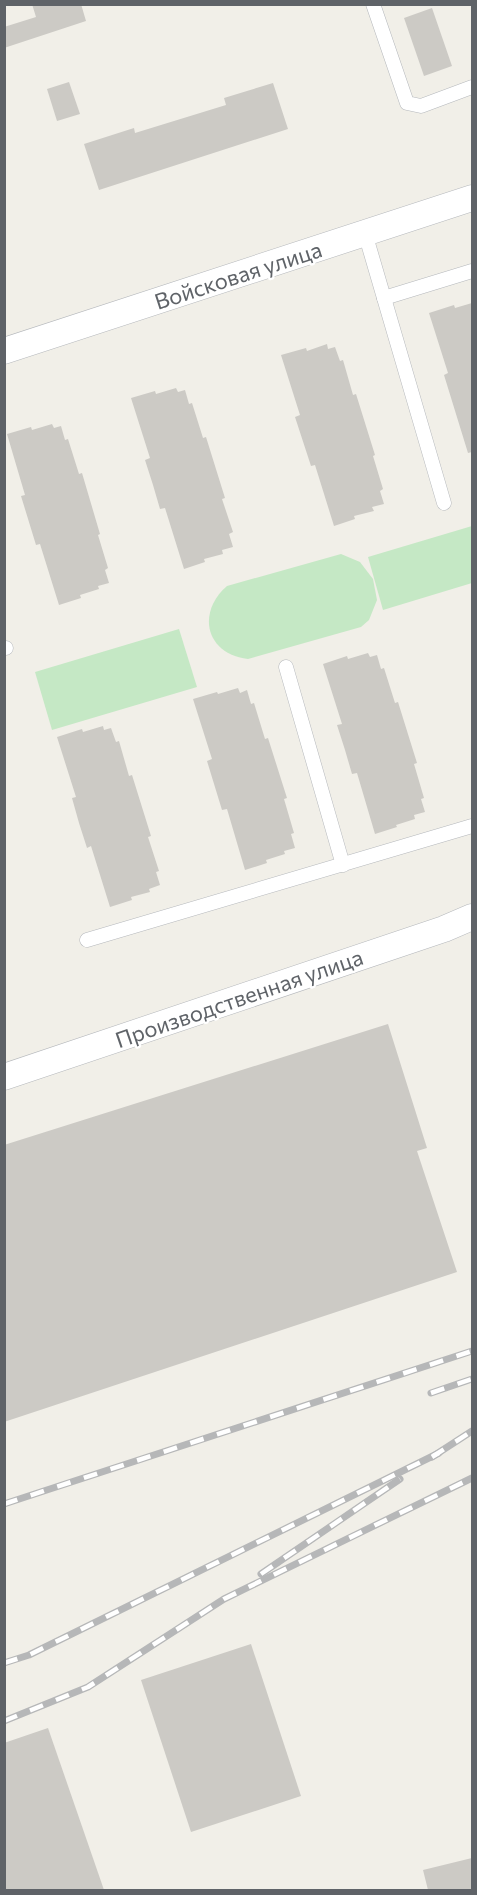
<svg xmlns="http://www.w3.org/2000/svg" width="477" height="1895" font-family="Commissioner,sans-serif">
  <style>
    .green { fill: #c5e8c5 }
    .building { fill: #cccac5 }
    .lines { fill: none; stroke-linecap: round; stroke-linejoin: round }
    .service-casing { stroke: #b5b8bc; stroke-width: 15 }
    .minor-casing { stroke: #b5b8bc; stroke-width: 27 }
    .service { stroke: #fff; stroke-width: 14 }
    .minor { stroke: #fff; stroke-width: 26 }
    .rail-casing { stroke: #b6b7b8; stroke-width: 7 }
    .rail { stroke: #fff; stroke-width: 4.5; stroke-dasharray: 14; stroke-linecap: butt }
    .labels { text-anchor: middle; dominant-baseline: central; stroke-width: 4.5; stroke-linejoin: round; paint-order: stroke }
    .street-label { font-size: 22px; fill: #5f6368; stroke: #fff }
  </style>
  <rect width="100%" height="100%" fill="#f1efe8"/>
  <g class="green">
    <path d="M 472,526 L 472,583 L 383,610 L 368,557 Z"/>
    <path d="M 341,554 L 360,562 L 373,579 L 377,600 L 369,620 L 361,627 L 248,659 C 206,654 196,613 227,586 Z"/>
    <path d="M 179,629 L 197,687 L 52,730 L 35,672 Z"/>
  </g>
  <g class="building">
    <path d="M 32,4 L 81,4 L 86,21 L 4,48 L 4,27 L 36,17 Z"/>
    <path d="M 432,8 L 452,66 L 424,76 L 404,18 Z"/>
    <path d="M 69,82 L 80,114 L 57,121 L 47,89 Z"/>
    <path d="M 273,83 L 288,129 L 99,190 L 84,144 L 134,128 L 135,133 L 226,105 L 224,98 Z"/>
    <path d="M 472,303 L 472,452 L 468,453 L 444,375 L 448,373 L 429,313 L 454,305 L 455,308 Z"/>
    <path d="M 327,344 L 328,349 L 335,347 L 340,361 L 343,360 L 353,395 L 356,394 L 375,455 L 373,456 L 383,489 L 380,491 L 384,504 L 372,507 L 374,511 L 354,516 L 355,519 L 334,526 L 315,465 L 311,466 L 295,417 L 300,415 L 281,355 L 306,348 L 307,351 Z"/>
    <path d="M 176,388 L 178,392 L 185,390 L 189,404 L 192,403 L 203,438 L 206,437 L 225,498 L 222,499 L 233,532 L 229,534 L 233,547 L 222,550 L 223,554 L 204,559 L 205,562 L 184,569 L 165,508 L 160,509 L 153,485 L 145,460 L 150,458 L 131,398 L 155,391 L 156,394 Z"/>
    <path d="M 52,424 L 54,428 L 61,426 L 65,440 L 68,439 L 79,474 L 82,473 L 100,534 L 98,535 L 108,568 L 105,570 L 109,583 L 98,586 L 99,589 L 80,595 L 81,598 L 59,605 L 40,544 L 36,545 L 21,496 L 25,495 L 7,434 L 31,427 L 32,430 Z"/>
    <path d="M 368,653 L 370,657 L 377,655 L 381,669 L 384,668 L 395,703 L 398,702 L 417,763 L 414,764 L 424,798 L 421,799 L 425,812 L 414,815 L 415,819 L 396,825 L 397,827 L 375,834 L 357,773 L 352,774 L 345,750 L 337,725 L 342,724 L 323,664 L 347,656 L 348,659 Z"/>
    <path d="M 238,688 L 240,693 L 247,690 L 251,704 L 254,703 L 265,739 L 268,738 L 287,798 L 284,799 L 294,833 L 291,834 L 295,848 L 284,851 L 285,854 L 266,860 L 267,863 L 245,870 L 227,809 L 222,810 L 207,761 L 212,759 L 193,699 L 217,692 L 218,694 Z"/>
    <path d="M 103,726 L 104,730 L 111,728 L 116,742 L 119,741 L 129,776 L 132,775 L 151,836 L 148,837 L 159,871 L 156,872 L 160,885 L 149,889 L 150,892 L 131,897 L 132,900 L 110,907 L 91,846 L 87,848 L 79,823 L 72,798 L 76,797 L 57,737 L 82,729 L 83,732 Z"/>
    <path d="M 388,1024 L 427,1148 L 417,1151 L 457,1272 L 4,1422 L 4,1145 Z"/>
    <path d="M 251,1644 L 301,1796 L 191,1832 L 141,1680 Z"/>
    <path d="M 48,1728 L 104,1890 L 4,1890 L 4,1743 Z"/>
    <path d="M 472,1858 L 472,1890 L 428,1890 L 423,1870 Z"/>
  </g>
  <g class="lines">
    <g class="service-casing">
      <g id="service">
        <path d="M 373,4 L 407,103 L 421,106 L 472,87"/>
        <path d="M 365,233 L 444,503"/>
        <path d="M 384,298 L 472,271"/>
        <path d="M 4,648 L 6,648"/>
        <path d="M 286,667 L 343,865"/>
        <path d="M 87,940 L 472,826"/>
      </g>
    </g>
    <g class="minor-casing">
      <g id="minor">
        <path d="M 4,351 L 472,198"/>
        <path d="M 4,1077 L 444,929 L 472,917"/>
      </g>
    </g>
    <use href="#service" class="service"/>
    <use href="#minor" class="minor"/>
    <g class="rail-casing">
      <g id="rail">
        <path d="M 431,1393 L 472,1379"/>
        <path d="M 432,1457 L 472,1431"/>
        <path d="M 4,1504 L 472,1351"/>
        <path d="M 261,1574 L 400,1479"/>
        <path d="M 4,1663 L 29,1655 L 439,1453"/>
        <path d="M 4,1721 L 88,1687 L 224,1599 L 472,1478"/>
      </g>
    </g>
    <use href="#rail" class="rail"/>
  </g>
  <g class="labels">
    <g class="street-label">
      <text transform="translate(238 275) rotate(-18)">Войсковая улица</text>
      <text transform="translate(239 998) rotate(-19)">Производственная улица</text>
    </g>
  </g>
  <rect width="477" height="1895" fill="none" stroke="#5f6368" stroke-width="12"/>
</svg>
